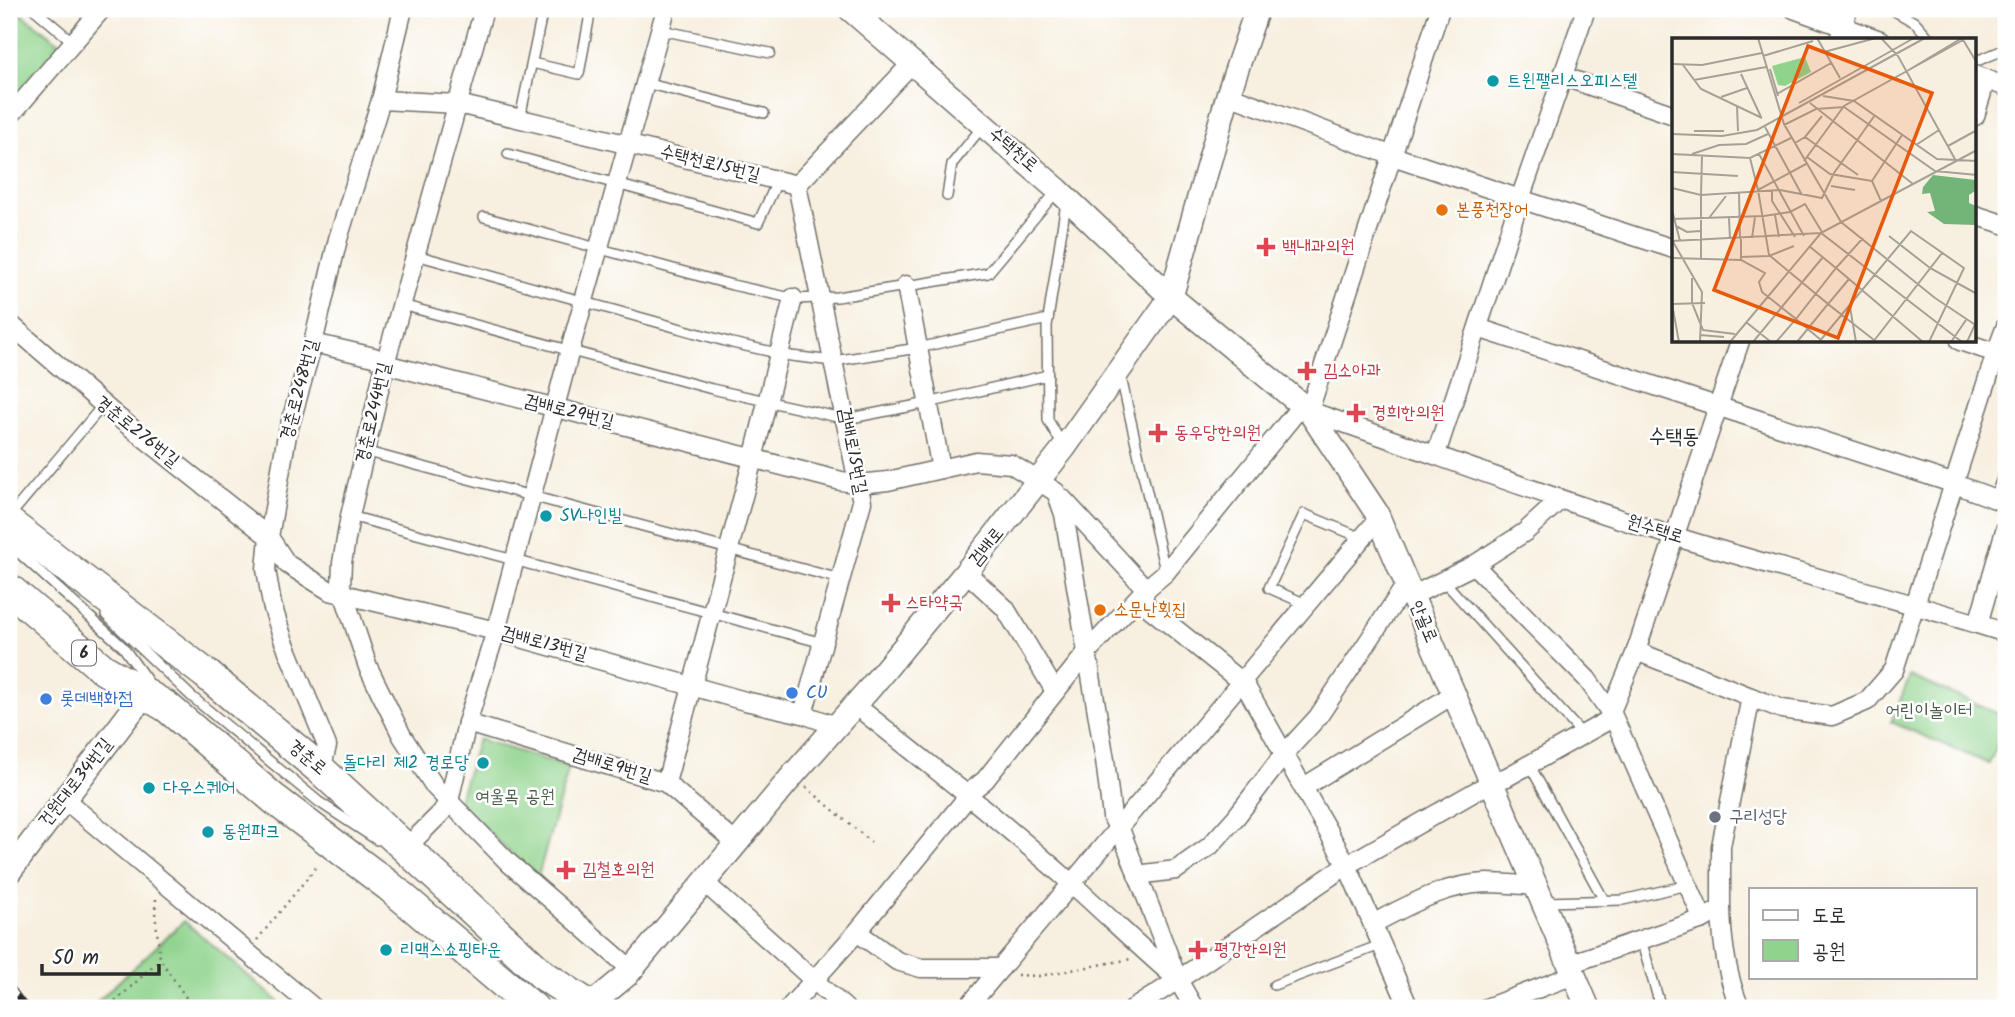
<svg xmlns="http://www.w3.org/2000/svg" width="2015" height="1017" font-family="Kalam,'Poor Story',sans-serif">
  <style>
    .green { fill: #8fd38c; stroke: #5d7f5c; stroke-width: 2 }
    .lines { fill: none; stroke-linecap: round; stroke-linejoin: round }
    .service-casing { stroke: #72706a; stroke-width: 12 }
    .minor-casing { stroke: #72706a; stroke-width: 21 }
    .tertiary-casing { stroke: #72706a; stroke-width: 26 }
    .primary-casing { stroke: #72706a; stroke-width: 33 }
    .path { stroke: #72706a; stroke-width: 2.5; stroke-dasharray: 2 5; stroke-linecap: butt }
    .service { stroke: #fff; stroke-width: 9 }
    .minor { stroke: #fff; stroke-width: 18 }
    .tertiary { stroke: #fff; stroke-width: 23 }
    .primary { stroke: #fff; stroke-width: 30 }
    .rail-casing { stroke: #2b2b2b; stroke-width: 7 }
    .rail { stroke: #fff; stroke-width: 4.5; stroke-dasharray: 13; stroke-linecap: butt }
    .culture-dot { fill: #0f9aa8; stroke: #fff; stroke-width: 2.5 }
    .food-dot { fill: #e8710a; stroke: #fff; stroke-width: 2.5 }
    .health-dot { fill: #e0444e; stroke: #fff; stroke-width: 2.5 }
    .shop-dot { fill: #3f7fe0; stroke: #fff; stroke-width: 2.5 }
    .worship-dot { fill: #6b7280; stroke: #fff; stroke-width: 2.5 }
    .labels { text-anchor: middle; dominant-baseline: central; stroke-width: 5; stroke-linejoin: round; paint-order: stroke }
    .shield { fill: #fff; stroke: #6b6b6b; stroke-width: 2 }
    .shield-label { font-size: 16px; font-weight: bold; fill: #2b2b2b }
    .culture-label { font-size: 18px; fill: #0d838f; stroke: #fff; text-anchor: start }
    .street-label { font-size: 18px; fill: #2b2b2b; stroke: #fff }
    .food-label { font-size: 18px; fill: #c56008; stroke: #fff; text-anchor: start }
    .health-label { font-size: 18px; fill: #be3a42; stroke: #fff; text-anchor: start }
    .shop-label { font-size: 18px; fill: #366cbe; stroke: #fff; text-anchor: start }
    .park-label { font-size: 18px; fill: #495d48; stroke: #fff }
    .worship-label { font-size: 18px; fill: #5b616d; stroke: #fff; text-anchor: start }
    .quarter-label { font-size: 21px; fill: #2b2b2b; stroke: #fff }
    .inset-road { fill: none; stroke: #a5a197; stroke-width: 2 }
    .view { fill: #e8590c; fill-opacity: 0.15; stroke: #e8590c; stroke-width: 3.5 }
    .inset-edge { fill: none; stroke: #2b2b2b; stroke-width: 3.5 }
  </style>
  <rect width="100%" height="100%" fill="#fff"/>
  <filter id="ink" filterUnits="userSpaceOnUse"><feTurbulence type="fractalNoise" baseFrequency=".0143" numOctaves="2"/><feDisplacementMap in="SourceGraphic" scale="14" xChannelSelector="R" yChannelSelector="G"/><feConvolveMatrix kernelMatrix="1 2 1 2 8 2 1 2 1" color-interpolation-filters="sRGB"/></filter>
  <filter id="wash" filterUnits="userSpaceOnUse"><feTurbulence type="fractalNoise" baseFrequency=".00686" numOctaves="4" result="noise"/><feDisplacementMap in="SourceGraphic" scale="28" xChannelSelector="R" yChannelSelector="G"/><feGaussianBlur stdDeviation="1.57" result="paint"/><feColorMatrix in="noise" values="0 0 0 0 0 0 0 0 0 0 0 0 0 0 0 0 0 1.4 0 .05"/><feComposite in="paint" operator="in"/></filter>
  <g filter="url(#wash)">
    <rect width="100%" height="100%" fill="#f7efdf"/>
    <g class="green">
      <path d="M 9,9 L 15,9 L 66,48 L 9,120 Z"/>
      <path d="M 1910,676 L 2006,717 L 2006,724 L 1989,764 L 1891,722 Z"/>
      <path d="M 478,739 L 569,767 L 537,880 L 458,802 Z"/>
      <path d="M 184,921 L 286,1008 L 90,1008 Z"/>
    </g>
  </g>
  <g filter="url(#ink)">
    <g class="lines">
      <g class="service-casing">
        <g id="service">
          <path d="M 34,9 L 73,42"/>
          <path d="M 1891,9 L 1916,23 L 1931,40"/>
          <path d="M 661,30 L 770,53"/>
          <path d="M 1975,58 L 1979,60 L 2006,49"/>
          <path d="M 532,63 L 579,74 L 591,9"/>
          <path d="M 645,83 L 764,113"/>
          <path d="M 520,118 L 543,9"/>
          <path d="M 508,154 L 758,223 L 778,180"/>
          <path d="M 947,196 L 952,164 L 983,126"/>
          <path d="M 484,217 L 732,285 L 796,299 L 837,297 L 988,273 L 1057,191"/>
          <path d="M 416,255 L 732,343 L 791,356 L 833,361 L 918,348 L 1048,319"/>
          <path d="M 402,305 L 712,389 L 846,419 L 928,403 L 1048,375"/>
          <path d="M 1120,373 L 1165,571"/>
          <path d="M 1063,446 L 1048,420 L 1047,326 L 1066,203"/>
          <path d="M 364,451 L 840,579"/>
          <path d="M 350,516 L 823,643"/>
          <path d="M 9,517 L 103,405"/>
          <path d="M 9,544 L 123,647 L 151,686"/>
          <path d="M 1443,580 L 1583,735"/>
          <path d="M 1306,604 L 1269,588 L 1304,514 L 1362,538"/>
          <path d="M 106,615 L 191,696 L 319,802 L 377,840"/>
          <path d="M 1529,764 L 1604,900"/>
          <path d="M 1545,902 L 1623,900 L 1688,885"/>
          <path d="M 1641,940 L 1661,1008"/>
          <path d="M 1274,985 L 1383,944"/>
        </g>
      </g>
      <g class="minor-casing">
        <g id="minor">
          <path d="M 484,9 L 385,364 L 350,516 L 342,563 L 341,586 L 368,667 L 402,736 L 435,787 L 509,863 L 632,970"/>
          <path d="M 1440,9 L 1309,411 C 1430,452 1549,498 1670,535 C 1782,570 1895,597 2006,633"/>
          <path d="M 1586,9 L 1520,199 L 1674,249"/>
          <path d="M 1794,9 L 1880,40"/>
          <path d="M 1839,40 L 1848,9"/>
          <path d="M 1975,75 L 2006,87"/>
          <path d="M 1562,76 L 1674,115"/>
          <path d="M 1228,95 L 1393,156 L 1520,199 L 1436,454"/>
          <path d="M 381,100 L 458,104 L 797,185 L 913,62"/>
          <path d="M 1975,116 L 1986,79"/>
          <path d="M 9,117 L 102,9"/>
          <path d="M 797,185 L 862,502 L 803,714"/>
          <path d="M 1975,215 L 2006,225"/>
          <path d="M 906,285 L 941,469"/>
          <path d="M 9,323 L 114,414 L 269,537 L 287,564 L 330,591 L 496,631 L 745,701 L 803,714 L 836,726"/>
          <path d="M 1478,328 L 1955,484 L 2006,503"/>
          <path d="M 1960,341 L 1996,353 L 2006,326"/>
          <path d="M 313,343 L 374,357 L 385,364 L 841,481 L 859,484 L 888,481 L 976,461 L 1011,464 L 1056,492 L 1064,514 L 1105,760 L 1112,817 L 1122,834 L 1178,980 L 1194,1008"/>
          <path d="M 1301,406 L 1165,573 L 1146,589 L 1142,602 L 1245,685 L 1347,865 L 1409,1008"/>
          <path d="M 1999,500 L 2006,480"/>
          <path d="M 1474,565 L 1587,679 L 1613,716 L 1703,919"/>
          <path d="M 966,572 L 1005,608 L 1055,691"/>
          <path d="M 1412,596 L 1474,565 L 1525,532 L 1560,500"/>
          <path d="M 1978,624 L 2006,527"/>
          <path d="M 1636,651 L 1751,697"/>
          <path d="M 855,705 C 928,763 1001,821 1071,883 C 1107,915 1141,949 1178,980 L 1134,1008"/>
          <path d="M 467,723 L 666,783 L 737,844"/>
          <path d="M 321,770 L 327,746 L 283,639 L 272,605 L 266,569 L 269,537 L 287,435 L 313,343 L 338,239 L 381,100 L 403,9"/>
          <path d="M 666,783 L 753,459 L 793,298"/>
          <path d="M 1304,787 L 1454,694"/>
          <path d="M 64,799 L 314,1008"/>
          <path d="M 406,848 L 441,813 L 449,801 L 467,723 L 496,631 L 570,350 L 666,9"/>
          <path d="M 1137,875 L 1176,870 L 1210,846 L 1236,817 L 1285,753 L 1318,717 L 1407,583"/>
          <path d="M 705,883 L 845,1008"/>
          <path d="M 1721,909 C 1722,943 1727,977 1740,1008"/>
          <path d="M 1374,923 C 1409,905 1445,884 1487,883 C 1503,883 1520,885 1536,886"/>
          <path d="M 857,932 L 897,961 L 921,968 L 1001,968"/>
          <path d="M 1569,964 L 1703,919 L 1721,909 L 1721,846 L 1751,697 L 1782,709 L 1832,716 L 1867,701 L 1894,670 L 1996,353 L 2006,356"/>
          <path d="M 1178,980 L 1347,865 L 1492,782 L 1507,777 L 1607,721 L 1635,654 L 1740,341"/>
          <path d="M 789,1008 L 857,932 L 975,788 L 985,780 L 1087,652 L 1146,589 L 1062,498"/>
          <path d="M 967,1008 L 1379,518"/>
          <path d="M 1486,1008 L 1574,975"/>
        </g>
      </g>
      <g class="tertiary-casing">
        <g id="tertiary">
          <path d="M 850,9 L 1058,190 L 1171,297 L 1309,411 L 1376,512 L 1588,1008"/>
          <path d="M 9,872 L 144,695"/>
          <path d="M 587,1008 L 627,975 L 793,775 L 870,688 L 966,572 L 1064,448 L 1171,297 L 1228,95 L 1257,9"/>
        </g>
      </g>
      <g class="primary-casing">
        <g id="primary">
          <path d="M 9,523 L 206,674 L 321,770 L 543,975 L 593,1008"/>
          <path d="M 9,589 L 103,669 L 167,707 L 274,799 L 389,886 L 533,1008"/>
        </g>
      </g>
      <g class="path">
        <path d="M 806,787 L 871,842"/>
        <path d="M 156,899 L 155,912 L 160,959 L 193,1008"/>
        <path d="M 257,940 L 317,866"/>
        <path d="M 1017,975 L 1039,976 L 1131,959"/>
        <path d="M 116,1008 L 114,1003 L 160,959"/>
        <path d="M 182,1008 L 187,1002"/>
      </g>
      <use href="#service" class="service"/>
      <use href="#minor" class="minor"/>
      <use href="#tertiary" class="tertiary"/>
      <use href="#primary" class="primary"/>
      <g class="rail-casing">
        <path id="rail" d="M 9,985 L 26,1008"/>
      </g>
      <use href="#rail" class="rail"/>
    </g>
  </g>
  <g class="culture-dot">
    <circle cx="1493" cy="81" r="7"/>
    <circle cx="546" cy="516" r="7"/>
    <circle cx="483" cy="763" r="7"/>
    <circle cx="149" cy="788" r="7"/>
    <circle cx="208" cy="832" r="7"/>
    <circle cx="386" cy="950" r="7"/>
  </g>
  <g class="food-dot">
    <circle cx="1442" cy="210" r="7"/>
    <circle cx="1100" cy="610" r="7"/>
  </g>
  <g class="health-dot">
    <path d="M1262.5 236.5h7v7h7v7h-7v7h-7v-7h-7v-7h7z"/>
    <path d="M1303.5 360.5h7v7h7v7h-7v7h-7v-7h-7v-7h7z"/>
    <path d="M1352.5 402.5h7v7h7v7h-7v7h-7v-7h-7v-7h7z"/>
    <path d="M1154.5 422.5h7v7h7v7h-7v7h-7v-7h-7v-7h7z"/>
    <path d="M887.5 592.5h7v7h7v7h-7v7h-7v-7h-7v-7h7z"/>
    <path d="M562.5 859.5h7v7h7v7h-7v7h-7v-7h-7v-7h7z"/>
    <path d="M1194.5 939.5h7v7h7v7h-7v7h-7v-7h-7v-7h7z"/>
  </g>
  <g class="shop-dot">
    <circle cx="792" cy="693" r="7"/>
    <circle cx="46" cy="699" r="7"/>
  </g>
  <circle class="worship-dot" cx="1715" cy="817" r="7"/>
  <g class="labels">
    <rect class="shield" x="72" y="640.5" width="24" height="25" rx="5"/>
    <g class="shield-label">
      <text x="84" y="653">6</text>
    </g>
    <g class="culture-label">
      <text x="1507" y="81">트윈팰리스오피스텔</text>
      <text x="560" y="516">SV나인빌</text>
      <text x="469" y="763" text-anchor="end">돌다리 제2 경로당</text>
      <text x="163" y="788">다우스퀘어</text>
      <text x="222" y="832">동원파크</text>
      <text x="400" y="950">리맥스쇼핑타운</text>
    </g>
    <g class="street-label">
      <text transform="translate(1013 150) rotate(41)">수택천로</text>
      <text transform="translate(710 164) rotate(14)">수택천로15번길</text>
      <text transform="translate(300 390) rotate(-75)">경춘로248번길</text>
      <text transform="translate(569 412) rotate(14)">검배로29번길</text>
      <text transform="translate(374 413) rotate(-77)">경춘로244번길</text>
      <text transform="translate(137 432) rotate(39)">경춘로276번길</text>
      <text transform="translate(852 451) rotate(79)">검배로15번길</text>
      <text transform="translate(1655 530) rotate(17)">원수택로</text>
      <text transform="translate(987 547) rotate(-51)">검배로</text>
      <text transform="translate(1423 622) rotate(67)">안골로</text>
      <text transform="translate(544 644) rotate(15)">검배로13번길</text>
      <text transform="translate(307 758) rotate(40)">경춘로</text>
      <text transform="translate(612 766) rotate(17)">검배로9번길</text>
      <text transform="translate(76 783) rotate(-52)">건원대로34번길</text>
    </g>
    <g class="food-label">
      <text x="1456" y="210">본풍천장어</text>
      <text x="1114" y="610">소문난횟집</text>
    </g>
    <g class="health-label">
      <text x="1282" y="247">백내과의원</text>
      <text x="1323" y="371">김소아과</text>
      <text x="1372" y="413">경희한의원</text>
      <text x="1174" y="433">동우당한의원</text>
      <text x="905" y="603">스타약국</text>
      <text x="582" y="870">김철호의원</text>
      <text x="1214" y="950">평강한의원</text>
    </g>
    <g class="shop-label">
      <text x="806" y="693">CU</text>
      <text x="60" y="699">롯데백화점</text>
    </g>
    <g class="park-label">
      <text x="1929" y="711">어린이놀이터</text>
      <text x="515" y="797">여울목 공원</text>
    </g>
    <g class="worship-label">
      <text x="1729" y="817">구리성당</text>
    </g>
    <g class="quarter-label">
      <text x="1674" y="437">수택동</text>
    </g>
  </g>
  <g transform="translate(1672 38)">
    <rect width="304" height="304" fill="#f7efdf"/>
    <path d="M 133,19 L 139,34 L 113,48 L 106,47 L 100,28 Z" fill="#8fd38c"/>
    <path d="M 261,137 L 304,142 L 303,153 L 297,157 L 297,165 L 304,168 L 304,187 L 272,186 L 255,174 L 263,173 L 258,155 L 250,156 L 251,149 Z" fill="#73b578"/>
    <path class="inset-road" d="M 86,0 L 112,86 L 169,184 L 263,260 L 305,288M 145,0 L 168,40M 209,0 L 226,18 L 284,123M 290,0 L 235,33 L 291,2M 290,0 L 305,25M 152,14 L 204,0M 91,18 L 141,3M 0,26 L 30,27 L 90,15M 11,27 L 29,51 L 90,80M 98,31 L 106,58M 69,36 L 89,79M 22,42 L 94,29M 105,56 L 159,25M 151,58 L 182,63 L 265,121 L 305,123M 49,59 L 75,50M 127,65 L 242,0M 138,65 L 241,146M 65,68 L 66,93M 112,87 L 144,71 L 172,69 L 263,133 L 305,137M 93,89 L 130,157M 22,93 L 52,93M 0,96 L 50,98 L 85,92 L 253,0M 133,99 L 186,137M 123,105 L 133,99 L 150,78M 244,107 L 267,92M 276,108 L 305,92M 0,116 L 78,120 L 119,100M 20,116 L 47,107 L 74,106 L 96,96M 87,116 L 132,198M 30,118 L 29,157 L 108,152 L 150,160 L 162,135 L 203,77M 135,119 L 158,136 L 200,143M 78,120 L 86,152 L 134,126M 132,123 L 172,68 L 235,33M 0,134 L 66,138M 159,148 L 183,152M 0,150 L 29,157 L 29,220M 86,152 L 97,217 L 156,266 L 125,304M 100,152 L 100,163 L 123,199M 67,155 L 68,201M 209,163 L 200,143 L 230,97M 0,172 L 8,203M 103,177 L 107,199M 37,180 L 54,158M 57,180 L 58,201M 0,181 L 92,178 L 118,174 L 133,166 L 150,194M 4,188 L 15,194 L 28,193M 217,198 L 258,230 L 305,256M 80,200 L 83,179M 69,201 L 69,222 L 93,235 L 87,244 L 90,254 L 124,281 L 104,304M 0,202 L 30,254 L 28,304M 0,203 L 149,195 L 305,112M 137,208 L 164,230 L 191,200M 68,219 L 97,218 L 122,208M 0,220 L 69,222M 20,240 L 20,265 L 31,292 L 63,296M 177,241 L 156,266 L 202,302M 0,266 L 7,304M 0,266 L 33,265M 178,269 L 184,304M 74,284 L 99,304M 28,297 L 52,299M 149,302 L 124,281 L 164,230 L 251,304M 58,304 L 149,195 L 290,304M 81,304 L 151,219M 147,304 L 239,193 L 292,230 L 257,304M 201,304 L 270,215M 279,304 L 294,282M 295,304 L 305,282"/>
    <path class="view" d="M 136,8 L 260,55 L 166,300 L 42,252 Z"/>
    <rect width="304" height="304" class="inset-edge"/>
  </g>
  <rect width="2015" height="1017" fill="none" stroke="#fff" stroke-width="35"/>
  <rect x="1749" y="888" width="228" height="91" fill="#ffffff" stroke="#aaaaaa" stroke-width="2"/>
  <rect x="1763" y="910" width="35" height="10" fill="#ffffff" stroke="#aaaaaa" stroke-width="2"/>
  <text x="1812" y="922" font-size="21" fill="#2b2b2b">도로</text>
  <rect x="1763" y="940" width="35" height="21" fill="#8fd38c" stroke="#aaaaaa" stroke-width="2"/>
  <text x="1812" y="958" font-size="21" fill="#2b2b2b">공원</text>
  <path d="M42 964v10h117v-10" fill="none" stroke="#2b2b2b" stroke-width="3.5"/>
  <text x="52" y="964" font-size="21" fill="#2b2b2b" stroke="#ffffff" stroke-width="5" paint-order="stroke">50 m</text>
</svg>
